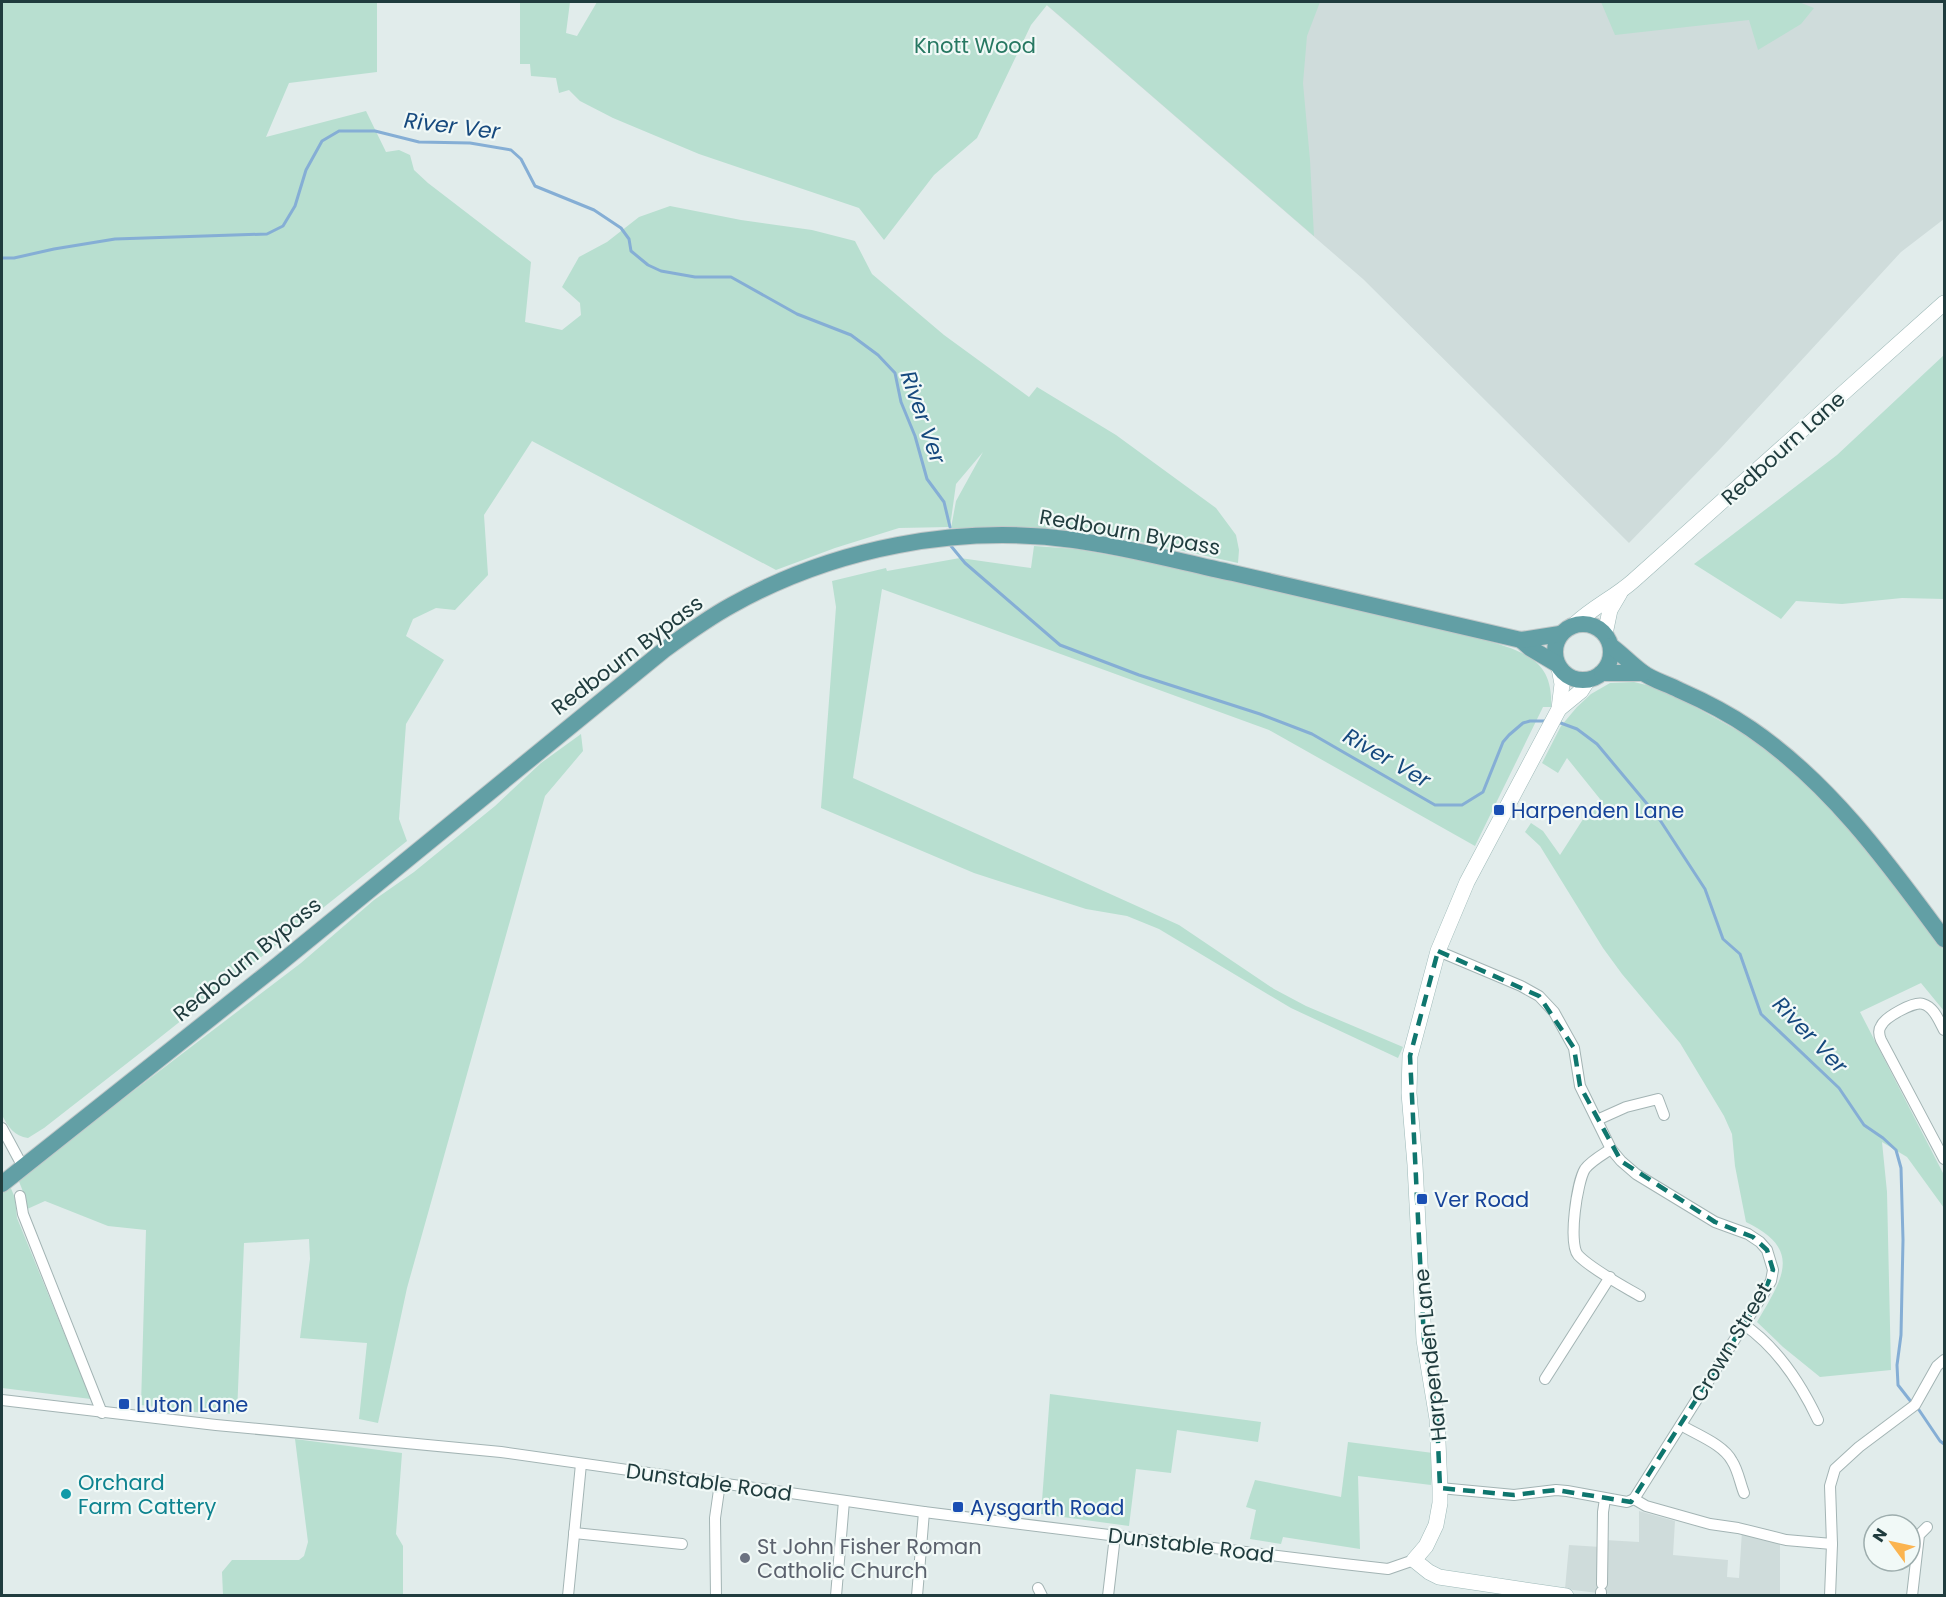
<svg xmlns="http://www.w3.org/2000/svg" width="1946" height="1597" font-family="Poppins,sans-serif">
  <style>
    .built { fill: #cfdcdb }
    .green { fill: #b8dfd0 }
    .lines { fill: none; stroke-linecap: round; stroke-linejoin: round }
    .stream { stroke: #85aed5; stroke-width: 3 }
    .street-casing { stroke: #a3b4b4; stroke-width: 12 }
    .secondary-casing { stroke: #9eb9b8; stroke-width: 16 }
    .primary-casing { stroke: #c1c8c9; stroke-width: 18 }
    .street { stroke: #fff; stroke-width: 10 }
    .secondary { stroke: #fff; stroke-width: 15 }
    .primary { stroke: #629fa5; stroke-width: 16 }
    .marked { fill: none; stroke: #0f766e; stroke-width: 4.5; stroke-dasharray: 12 8; stroke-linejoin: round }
    .transit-dot { fill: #1a4fb4; stroke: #f1f9f7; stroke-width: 2 }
    .culture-dot { fill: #0f9aa8; stroke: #f1f9f7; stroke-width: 2 }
    .worship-dot { fill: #6b7280; stroke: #f1f9f7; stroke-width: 2 }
    .labels { text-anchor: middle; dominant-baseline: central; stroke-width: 4.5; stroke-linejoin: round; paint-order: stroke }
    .park-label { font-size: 21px; fill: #277862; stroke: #f1f9f7 }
    .street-label { font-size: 21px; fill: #203c3e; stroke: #f1f9f7 }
    .transit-label { font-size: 21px; fill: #164399; stroke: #f1f9f7; text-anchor: start }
    .culture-label { font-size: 21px; fill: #0d838f; stroke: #f1f9f7; text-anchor: start }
    .worship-label { font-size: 21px; fill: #5b616d; stroke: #f1f9f7; text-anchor: start }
    .water-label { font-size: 22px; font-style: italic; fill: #16497e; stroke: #f1f9f7 }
  </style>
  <rect width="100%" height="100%" fill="#e1eceb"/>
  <g class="built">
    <path d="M 1043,2 L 1944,2 L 1944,219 L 1901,252 L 1720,449 L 1629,543 L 1363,279 Z"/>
    <path d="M 1639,1511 L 1675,1521 L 1673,1555 L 1728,1560 L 1727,1577 L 1739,1578 L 1742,1531 L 1780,1542 L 1780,1595 L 1625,1596 L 1604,1593 L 1605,1540 L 1639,1542 Z"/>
    <path d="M 1569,1545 L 1601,1547 L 1598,1593 L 1565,1589 Z"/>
  </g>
  <g class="green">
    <path d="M 2,2 L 377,2 L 377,72 L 289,83 L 266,137 L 366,111 L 386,152 L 399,150 L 410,155 L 414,170 L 428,183 L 531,262 L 525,322 L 562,330 L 581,315 L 580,303 L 562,287 L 579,257 L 607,242 L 639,217 L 670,206 L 741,220 L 812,230 L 855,241 L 872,274 L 944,335 L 1029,397 L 1037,387 L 1116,435 L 1216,508 L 1236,535 L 1239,550 L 1238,563 L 1152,544 L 1053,528 L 951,528 L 956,501 L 983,452 L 956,484 L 950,527 L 899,528 L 835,548 L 776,570 L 532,441 L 484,515 L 488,575 L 455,610 L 436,608 L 413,619 L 406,636 L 444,660 L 406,724 L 399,819 L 407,841 L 153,1043 L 44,1128 L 28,1138 C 14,1136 8,1127 2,1115 Z"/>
    <path d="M 520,2 L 570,2 L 566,33 L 577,36 L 597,2 L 1320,2 L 1307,36 L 1303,83 L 1310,160 L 1314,236 L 1047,5 L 1031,25 L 977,138 L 934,175 L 884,240 L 859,208 L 699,154 L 613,118 L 580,101 L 569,90 L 559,93 L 556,78 L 531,76 L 530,64 L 520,64 Z"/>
    <path d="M 1601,2 L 1799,2 L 1814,8 L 1801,24 L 1758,50 L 1749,20 L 1615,35 Z"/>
    <path d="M 1944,355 L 1944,599 L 1902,598 L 1842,604 L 1796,601 L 1781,619 L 1694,564 L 1837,455 Z"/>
    <path d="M 1034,546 L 1076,549 L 1199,571 L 1482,639 C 1521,651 1554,658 1551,707 L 1543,707 L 1475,846 L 1269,730 L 882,589 L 853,778 L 1179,925 L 1274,989 L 1306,1006 L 1403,1047 L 1398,1058 L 1291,1008 L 1159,929 L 1127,916 L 1086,909 L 974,873 L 821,808 L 836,607 L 832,581 L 886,568 L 887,571 L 960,558 L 1031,568 Z"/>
    <path d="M 1634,682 L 1663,689 L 1742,733 L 1795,772 L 1871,853 L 1944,950 L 1944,1011 L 1921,983 L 1860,1012 L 1944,1175 L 1944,1208 L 1907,1157 L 1882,1142 L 1887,1192 L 1891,1370 L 1820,1377 L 1783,1347 L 1757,1322 C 1782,1279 1804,1250 1746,1222 L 1735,1166 L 1732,1134 L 1724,1116 L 1680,1043 L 1622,974 L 1603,948 L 1540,846 L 1525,832 L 1531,823 L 1543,831 L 1560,855 L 1587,813 L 1600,799 L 1567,758 L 1558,773 L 1542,763 L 1561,726 L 1577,707 L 1591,694 L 1610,683 Z"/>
    <path d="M 581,734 L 583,751 L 545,796 L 407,1288 L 378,1423 L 359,1419 L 367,1343 L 300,1338 L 310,1259 L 309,1239 L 244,1243 L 237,1414 L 194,1412 L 141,1405 L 146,1230 L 108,1226 L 45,1201 L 25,1210 L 24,1194 L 18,1179 L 301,963 L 374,900 L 414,872 L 495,806 L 541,763 Z"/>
    <path d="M 10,1186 L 15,1198 L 17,1218 L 91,1399 L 2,1388 L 2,1192 Z"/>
    <path d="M 1050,1394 L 1261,1422 L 1258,1442 L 1177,1430 L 1171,1473 L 1136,1469 L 1129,1526 L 1041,1514 Z"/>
    <path d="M 295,1439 L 402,1453 L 396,1534 L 403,1546 L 403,1595 L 223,1595 L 222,1572 L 232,1560 L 299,1560 L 304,1556 L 308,1542 Z"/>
    <path d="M 1348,1442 L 1433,1453 L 1431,1485 L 1358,1476 L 1360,1549 L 1283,1537 L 1281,1544 L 1250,1539 L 1256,1510 L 1246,1507 L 1255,1480 L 1341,1497 Z"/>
  </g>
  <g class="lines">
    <g class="stream">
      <path d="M 2,258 L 14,258 L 54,249 L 115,239 L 267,234 L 283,226 L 295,206 L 306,170 L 322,141 L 339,131 L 375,131 L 419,142 L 470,143 L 511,150 L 521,159 L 535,186 L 594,210 L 621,228 L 629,239 L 631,251 L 648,265 L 661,271 L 695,277 L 731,277 L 797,314 L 851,335 L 878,355 L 895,373 L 901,402 L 915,436 L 927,479 L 944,502 L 950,527"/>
      <path d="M 951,546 L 965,563 L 1060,645 L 1139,675 L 1260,714 L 1312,734 L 1435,805 L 1462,805 L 1483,792 L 1503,742 L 1509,735 L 1523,723 L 1530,721 L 1548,721"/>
      <path d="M 1558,722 L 1577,729 L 1597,744 L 1658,817 L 1705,889 L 1723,939 L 1740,954 L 1761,1014 L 1839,1088 L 1864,1125 L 1883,1138 L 1896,1150 L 1901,1168 L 1903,1240 L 1901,1335 L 1897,1365 L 1898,1385 L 1912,1403"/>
      <path d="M 1917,1407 L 1940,1441 L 1944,1444"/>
    </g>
    <g class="street-casing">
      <g id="street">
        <path d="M 1438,951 L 1521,986 L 1539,996 L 1554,1012 L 1574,1048 L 1580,1086 L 1611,1149 L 1621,1161 L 1636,1174 L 1715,1222 L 1748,1234 L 1760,1242 L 1767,1250 L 1773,1270 L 1771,1281 L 1764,1293 L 1634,1499"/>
        <path d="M 1944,1030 C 1939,1021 1934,1007 1923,1004 C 1914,1001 1885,1017 1881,1026 C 1878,1030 1879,1035 1881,1040 L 1944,1159"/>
        <path d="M 1597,1120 L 1626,1107 L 1658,1099 L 1664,1115"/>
        <path d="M 2,1128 L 23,1167"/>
        <path d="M 1611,1149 C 1602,1155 1591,1161 1585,1169 C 1577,1182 1568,1243 1578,1255 C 1591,1269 1623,1286 1640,1296"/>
        <path d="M 20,1196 L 23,1214 L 102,1413"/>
        <path d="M 1743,1324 C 1777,1347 1801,1384 1818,1420"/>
        <path d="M 1545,1379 L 1610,1277"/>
        <path d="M 2,1400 L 216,1425 L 501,1452 L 924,1512 L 1335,1563 L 1388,1569 L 1414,1560"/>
        <path d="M 1681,1425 C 1697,1435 1723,1444 1732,1461 C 1738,1470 1740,1483 1744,1493"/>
        <path d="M 1440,1488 L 1514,1495 L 1556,1490 L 1567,1491 L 1627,1502 L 1634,1499 L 1646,1506 L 1710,1524 L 1738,1528 L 1786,1540 L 1832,1544"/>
        <path d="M 574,1533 L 682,1544"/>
        <path d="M 1602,1584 L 1603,1512 L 1605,1499"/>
        <path d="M 1038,1588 L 1042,1596"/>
        <path d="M 568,1596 L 581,1464"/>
        <path d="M 716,1596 L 715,1518 L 720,1483"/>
        <path d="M 836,1596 L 844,1501"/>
        <path d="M 917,1596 L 924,1512"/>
        <path d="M 1108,1596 L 1115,1536"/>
        <path d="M 1601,1596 L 1601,1592"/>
        <path d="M 1830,1596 L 1832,1544 L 1830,1486 L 1835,1469 L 1859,1447 L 1915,1405 L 1937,1366 L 1944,1360"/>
        <path d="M 1912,1596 L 1919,1535 L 1927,1527"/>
      </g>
    </g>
    <g class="secondary-casing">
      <g id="secondary">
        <path d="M 1575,624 C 1593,607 1615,597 1633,581 L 1944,303"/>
        <path d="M 1605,634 L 1610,610 L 1620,593"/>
        <path d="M 1559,668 L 1562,684 L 1559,709 L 1467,882 L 1438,951 L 1410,1056 L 1409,1093 L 1415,1165 L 1424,1340 L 1437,1419 L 1440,1488 L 1440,1503 L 1436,1525 L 1426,1546 L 1414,1560 L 1429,1572 L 1439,1577 L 1566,1596"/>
        <path d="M 1559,709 L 1581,691 L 1588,680"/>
      </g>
    </g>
    <g class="primary-casing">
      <g id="primary">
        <circle cx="1583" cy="652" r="28"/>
        <path d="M 1521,640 L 1530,648 L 1557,664"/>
        <path d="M 1611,646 C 1622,654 1631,664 1642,672 C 1652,680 1668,684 1679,690 C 1704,701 1728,713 1751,729 C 1830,783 1888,863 1944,939"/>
        <path d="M 1602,673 L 1643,673"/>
        <path d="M 2,1184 L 279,964 L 664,650 C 686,634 708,618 732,605 C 834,548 958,524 1074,540 C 1127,547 1181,562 1233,573 C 1329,595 1425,617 1521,640 L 1560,634"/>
      </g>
    </g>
    <use href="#street" class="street"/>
    <use href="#secondary" class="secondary"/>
    <use href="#primary" class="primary"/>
  </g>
  <path class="marked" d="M 1438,951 L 1539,996 L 1574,1048 L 1580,1086 L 1621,1161 L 1715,1222 L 1753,1237 L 1767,1250 L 1773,1270 L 1764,1293 L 1631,1502 L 1556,1490 L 1514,1495 L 1440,1488 L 1437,1419 L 1424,1340 L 1410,1056 Z"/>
  <g class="transit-dot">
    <rect x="1493" y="804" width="12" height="12" rx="3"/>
    <rect x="1416" y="1193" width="12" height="12" rx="3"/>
    <rect x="118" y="1398" width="12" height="12" rx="3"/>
    <rect x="952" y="1501" width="12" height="12" rx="3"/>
  </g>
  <circle class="culture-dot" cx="66" cy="1494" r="6"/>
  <circle class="worship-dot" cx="745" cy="1558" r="6"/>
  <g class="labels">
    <g class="park-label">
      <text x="975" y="45">Knott Wood</text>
    </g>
    <g class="street-label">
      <text transform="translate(1783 448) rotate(-42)">Redbourn Lane</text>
      <text transform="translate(1130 532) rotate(10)">Redbourn Bypass</text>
      <text transform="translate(627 655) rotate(-37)">Redbourn Bypass</text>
      <text transform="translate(247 959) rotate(-39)">Redbourn Bypass</text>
      <text transform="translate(1731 1342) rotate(-59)">Crown Street</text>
      <text transform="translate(1430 1355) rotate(-96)">Harpenden Lane</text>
      <text transform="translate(709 1482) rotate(8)">Dunstable Road</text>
      <text transform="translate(1191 1545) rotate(7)">Dunstable Road</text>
    </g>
    <g class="transit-label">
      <text x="1511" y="810">Harpenden Lane</text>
      <text x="1434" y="1199">Ver Road</text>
      <text x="136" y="1404">Luton Lane</text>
      <text x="970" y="1507">Aysgarth Road</text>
    </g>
    <g class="culture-label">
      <text x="78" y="1482">Orchard<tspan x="78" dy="24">Farm Cattery</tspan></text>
    </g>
    <g class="worship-label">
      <text x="757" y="1546">St John Fisher Roman<tspan x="757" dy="24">Catholic Church</tspan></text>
    </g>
    <g class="water-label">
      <text transform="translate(452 126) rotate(7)">River Ver</text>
      <text transform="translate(923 417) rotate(71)">River Ver</text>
      <text transform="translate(1387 758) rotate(30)">River Ver</text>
      <text transform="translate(1810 1035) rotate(46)">River Ver</text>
    </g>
  </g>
  <rect width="1946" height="1597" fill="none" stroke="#203c3e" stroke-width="6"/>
  <g transform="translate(1892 1543) rotate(303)"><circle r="28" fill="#f1f9f7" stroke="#9dadad" stroke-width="1.5"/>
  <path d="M0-4.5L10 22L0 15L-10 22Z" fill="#fbb450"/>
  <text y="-9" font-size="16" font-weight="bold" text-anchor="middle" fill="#203c3e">N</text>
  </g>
</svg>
